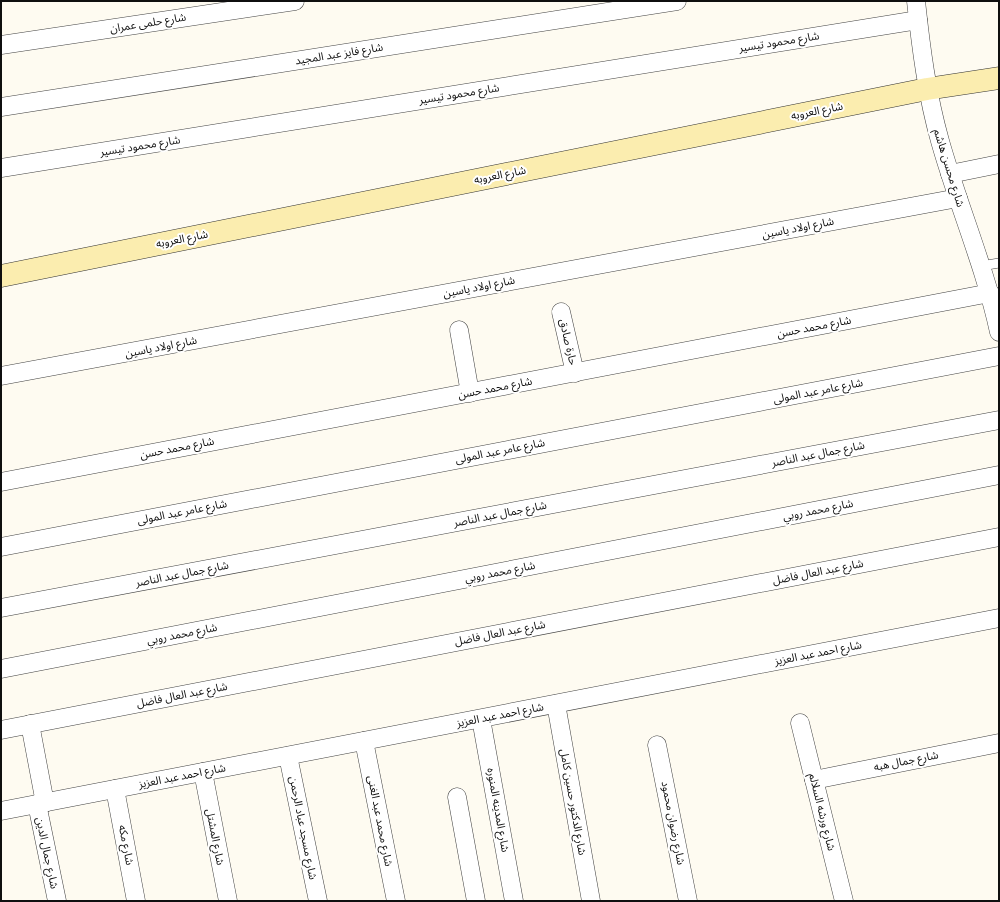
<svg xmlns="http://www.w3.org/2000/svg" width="1000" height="902" font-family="'Source Serif 4','Noto Sans Arabic',serif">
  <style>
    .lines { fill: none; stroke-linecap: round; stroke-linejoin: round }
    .lane-casing { stroke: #424242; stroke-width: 10 }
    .street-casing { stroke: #424242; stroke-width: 19 }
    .secondary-casing { stroke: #313131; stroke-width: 23 }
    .lane { stroke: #fff; stroke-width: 9 }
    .street { stroke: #fff; stroke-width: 18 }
    .secondary { stroke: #fbedaf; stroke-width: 22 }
    .labels { text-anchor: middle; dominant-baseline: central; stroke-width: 4; stroke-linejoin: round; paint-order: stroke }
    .street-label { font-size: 11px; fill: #0f0f0f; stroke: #fff }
  </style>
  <rect width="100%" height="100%" fill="#fefbf1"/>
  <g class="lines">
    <g class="lane-casing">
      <path id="lane" d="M 981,266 L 999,263"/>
    </g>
    <g class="street-casing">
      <g id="street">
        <path d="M 916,1 C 921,48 927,95 940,141 C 958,205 985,267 999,332"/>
        <path d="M 1,45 L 295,1"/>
        <path d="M 1,107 L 677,1"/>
        <path d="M 1,168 L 918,20"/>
        <path d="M 950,174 L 999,164"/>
        <path d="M 561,312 L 575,373"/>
        <path d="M 459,330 L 470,393"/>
        <path d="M 1,376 L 958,198"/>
        <path d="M 1,482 L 990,293"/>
        <path d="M 1,547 L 999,356"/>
        <path d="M 1,608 L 999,420"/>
        <path d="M 1,669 L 999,475"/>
        <path d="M 556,704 L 591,901"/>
        <path d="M 481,719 L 514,901"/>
        <path d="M 800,723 L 844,901"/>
        <path d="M 30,724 L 45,803"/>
        <path d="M 1,730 L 999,537"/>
        <path d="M 364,741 L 396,901"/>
        <path d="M 657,745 L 688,901"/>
        <path d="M 288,756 L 318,901"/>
        <path d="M 203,772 L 228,901"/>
        <path d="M 814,780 L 999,743"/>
        <path d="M 115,789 L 136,901"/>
        <path d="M 457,797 L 476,901"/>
        <path d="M 37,804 L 57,901"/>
        <path d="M 1,811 L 999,618"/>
      </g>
    </g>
    <g class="secondary-casing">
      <path id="secondary" d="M 1,276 L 927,89 L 999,78"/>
    </g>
    <use href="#lane" class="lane"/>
    <use href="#street" class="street"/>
    <use href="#secondary" class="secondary"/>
  </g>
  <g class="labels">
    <g class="street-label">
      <text transform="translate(148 23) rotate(-9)">شارع حلمى عمران</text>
      <text transform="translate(779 42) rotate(-9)">شارع محمود تيسير</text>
      <text transform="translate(339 54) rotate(-9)">شارع فايز عبد المجيد</text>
      <text transform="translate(459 94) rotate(-9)">شارع محمود تيسير</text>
      <text transform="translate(817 111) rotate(-11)">شارع العروبه</text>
      <text transform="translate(140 146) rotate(-9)">شارع محمود تيسير</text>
      <text transform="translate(949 168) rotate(73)">شارع محسن هاشم</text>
      <text transform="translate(500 175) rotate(-11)">شارع العروبه</text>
      <text transform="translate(798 228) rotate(-11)">شارع اولاد ياسين</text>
      <text transform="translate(182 239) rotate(-11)">شارع العروبه</text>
      <text transform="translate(479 287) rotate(-11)">شارع اولاد ياسين</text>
      <text transform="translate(814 327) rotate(-11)">شارع محمد حسن</text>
      <text transform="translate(568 342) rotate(77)">حارة صادق</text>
      <text transform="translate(161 347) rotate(-11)">شارع اولاد ياسين</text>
      <text transform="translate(495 388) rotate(-11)">شارع محمد حسن</text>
      <text transform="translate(818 391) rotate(-11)">شارع عامر عبد المولى</text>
      <text transform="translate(177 448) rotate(-11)">شارع محمد حسن</text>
      <text transform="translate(500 451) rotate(-11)">شارع عامر عبد المولى</text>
      <text transform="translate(818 454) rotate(-11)">شارع جمال عبد الناصر</text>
      <text transform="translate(818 510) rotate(-11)">شارع محمد روبي</text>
      <text transform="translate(182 512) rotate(-11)">شارع عامر عبد المولى</text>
      <text transform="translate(500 514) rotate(-11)">شارع جمال عبد الناصر</text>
      <text transform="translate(500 572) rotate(-11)">شارع محمد روبي</text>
      <text transform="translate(818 572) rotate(-11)">شارع عبد العال فاضل</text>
      <text transform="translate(182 574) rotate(-11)">شارع جمال عبد الناصر</text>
      <text transform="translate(500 633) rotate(-11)">شارع عبد العال فاضل</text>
      <text transform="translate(182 634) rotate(-11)">شارع محمد روبي</text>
      <text transform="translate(818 653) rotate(-11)">شارع احمد عبد العزيز</text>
      <text transform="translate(182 695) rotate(-11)">شارع عبد العال فاضل</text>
      <text transform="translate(500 715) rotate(-11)">شارع احمد عبد العزيز</text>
      <text transform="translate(906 761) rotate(-11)">شارع جمال هبه</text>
      <text transform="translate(182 776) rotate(-11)">شارع احمد عبد العزيز</text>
      <text transform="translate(573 802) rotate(80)">شارع الدكتور حسين كامل</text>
      <text transform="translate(498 810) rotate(80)">شارع المدينه المنوره</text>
      <text transform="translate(822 812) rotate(76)">شارع ورشه السلالم</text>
      <text transform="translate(380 821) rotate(79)">شارع محمد عبد الغنى</text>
      <text transform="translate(673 823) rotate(79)">شارع رضوان محمود</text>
      <text transform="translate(303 828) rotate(79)">شارع مسجد عباد الرحمن</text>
      <text transform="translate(215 837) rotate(79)">شارع المشتل</text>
      <text transform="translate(126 845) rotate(79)">شارع مكه</text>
      <text transform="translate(47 853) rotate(78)">شارع جمال الدين</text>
    </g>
  </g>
  <rect width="1000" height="902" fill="none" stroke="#0f0f0f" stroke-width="4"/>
</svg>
